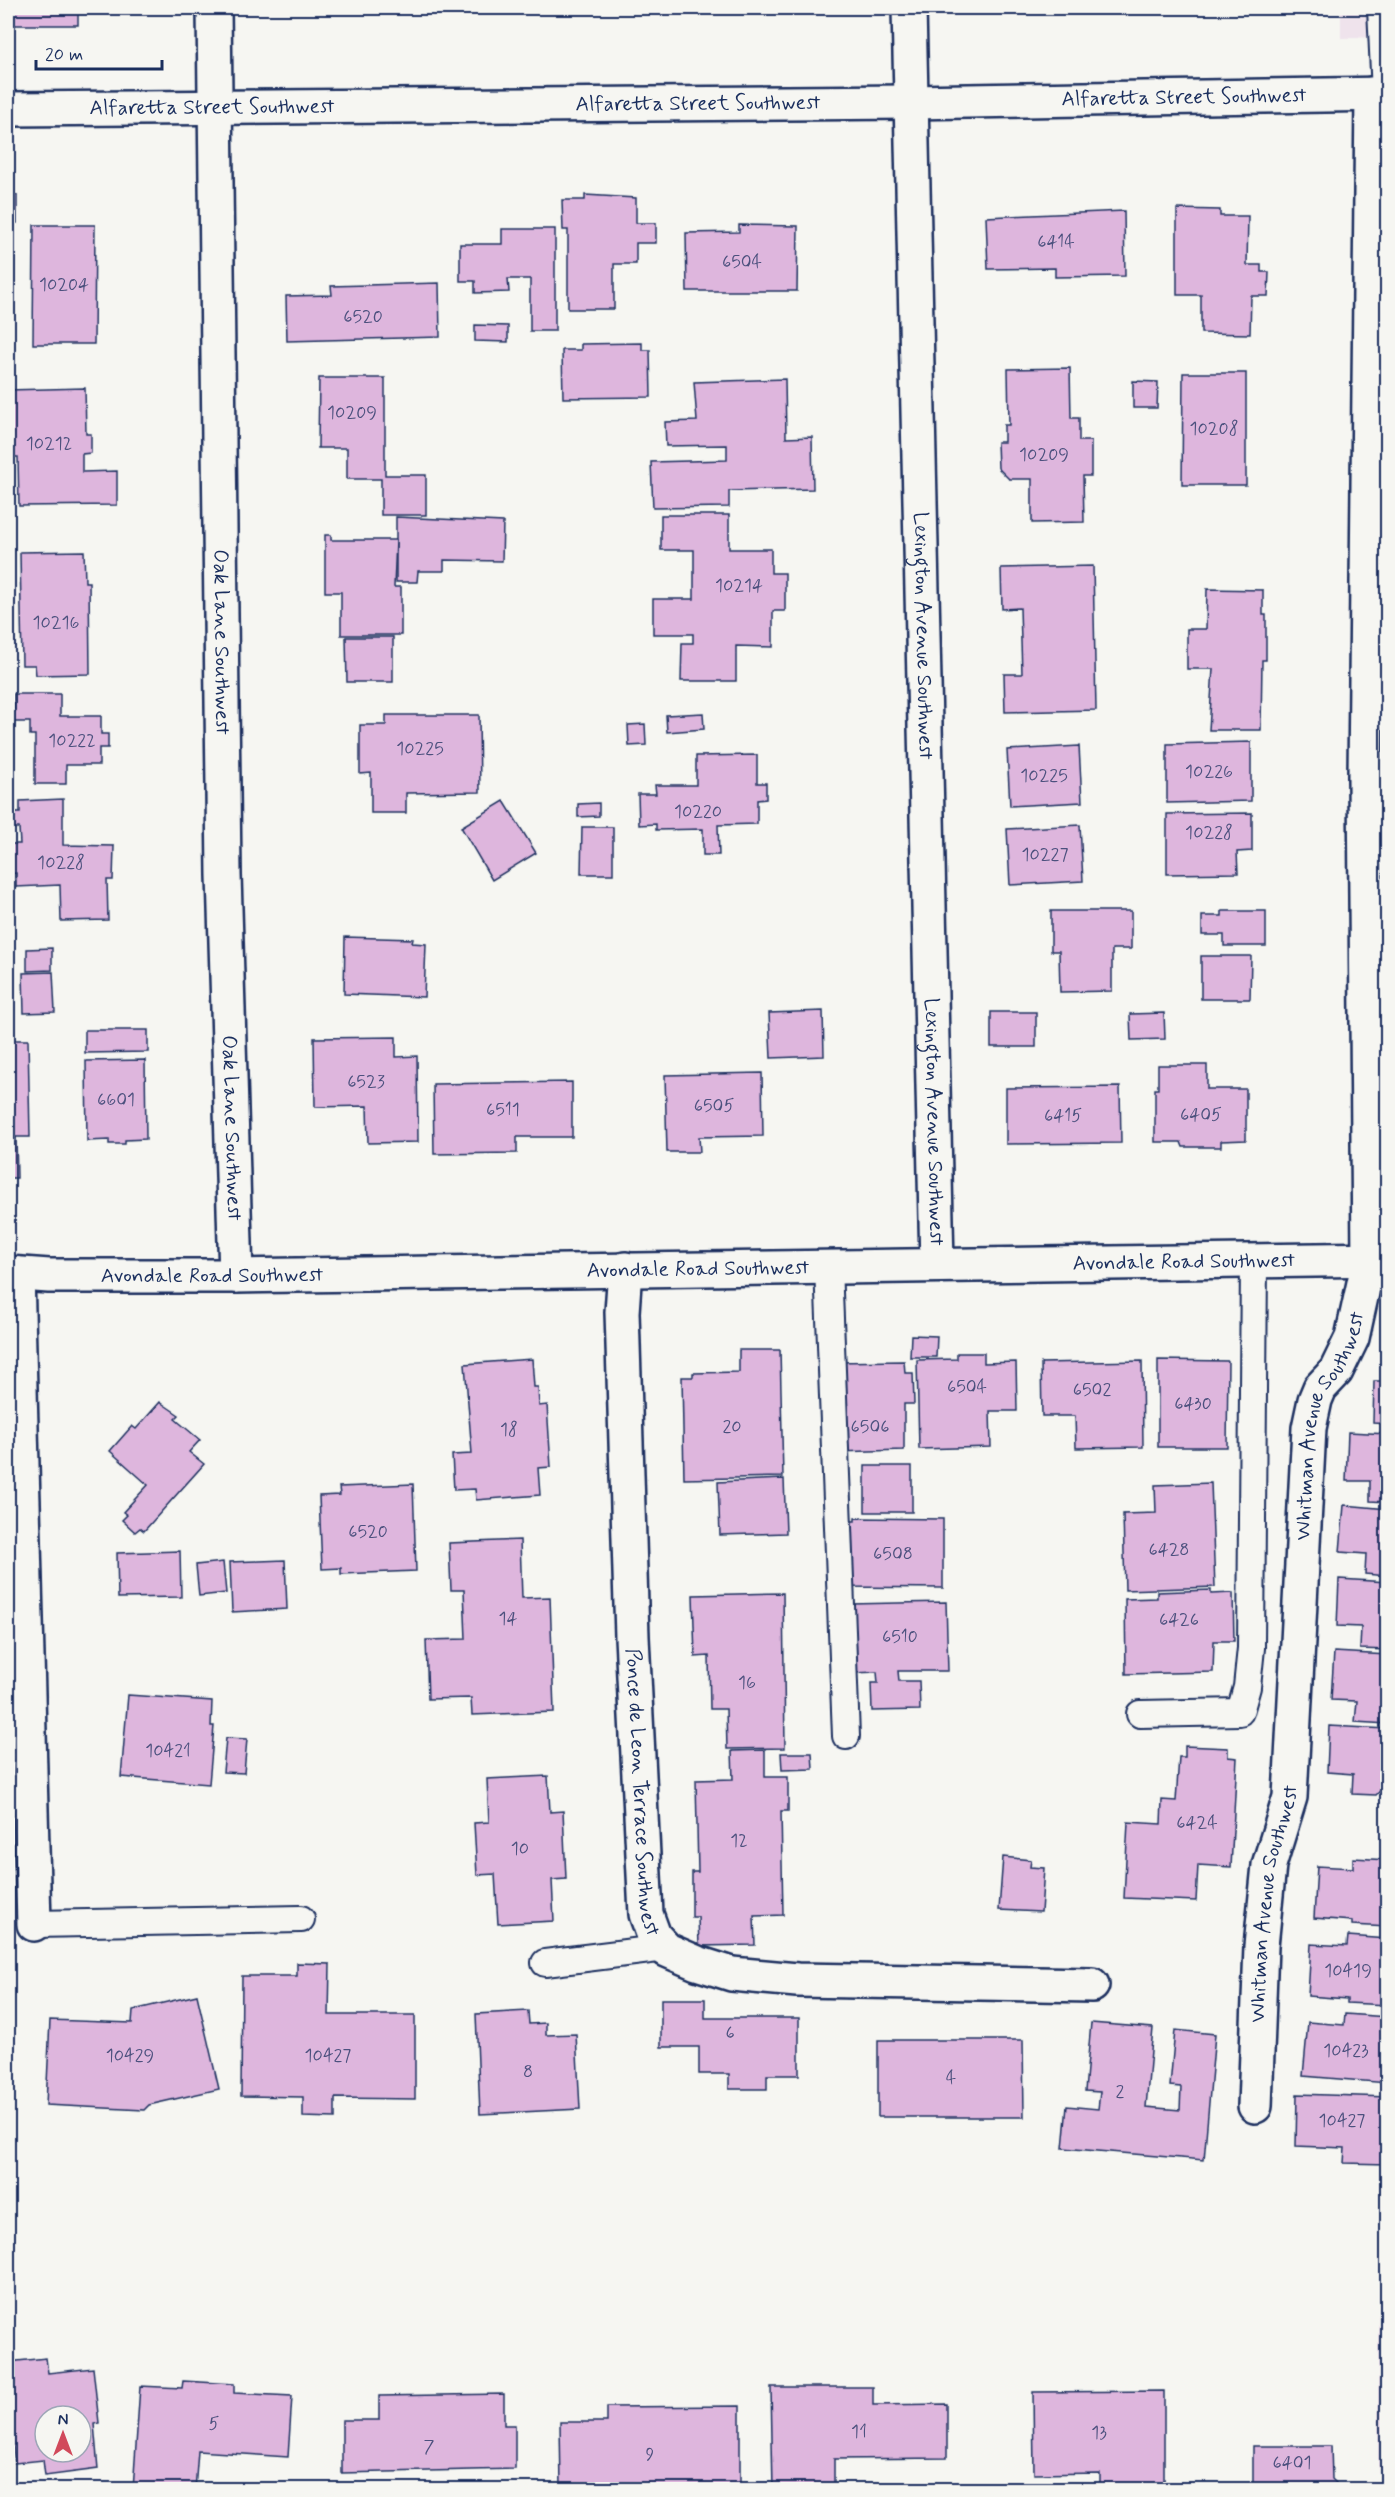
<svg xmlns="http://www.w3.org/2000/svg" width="1395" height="2497" font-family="Mynerve,sans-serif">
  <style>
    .built { fill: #efe3ec }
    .building { fill: #deb6dd; stroke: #1b2f5e; stroke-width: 1.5; fill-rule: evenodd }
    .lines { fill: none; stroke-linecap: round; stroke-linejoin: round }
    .lane-casing { stroke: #1b2f5e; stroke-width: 30 }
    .street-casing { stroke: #1b2f5e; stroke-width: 38 }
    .secondary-casing { stroke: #1b2f5e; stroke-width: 38 }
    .lane { stroke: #f6f6f2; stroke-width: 26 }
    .street { stroke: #f6f6f2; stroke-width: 33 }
    .secondary { stroke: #f6f6f2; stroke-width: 33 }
    .labels { text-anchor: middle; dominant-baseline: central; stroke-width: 4.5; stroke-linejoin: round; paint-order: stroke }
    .number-label { font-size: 18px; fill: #4c517e }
    .street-label { font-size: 21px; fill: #1b2f5e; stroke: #f6f6f2 }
  </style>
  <rect width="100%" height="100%" fill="#f6f6f2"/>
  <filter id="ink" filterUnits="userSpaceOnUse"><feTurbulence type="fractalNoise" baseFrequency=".0167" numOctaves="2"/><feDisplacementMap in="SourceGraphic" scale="12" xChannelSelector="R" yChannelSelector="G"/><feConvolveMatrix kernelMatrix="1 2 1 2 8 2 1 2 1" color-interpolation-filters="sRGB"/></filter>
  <g filter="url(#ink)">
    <g class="built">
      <path d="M 1341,8 L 1387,8 L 1387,37 L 1341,38 Z"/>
      <rect x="1378" y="2315" width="9" height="174"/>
    </g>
    <g class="building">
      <rect x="8" y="8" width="70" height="17"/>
      <rect x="8" y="195" width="9" height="28"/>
      <path d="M 585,195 L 636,198 L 636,223 L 656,223 L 656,243 L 636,243 L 636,264 L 614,264 L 614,309 L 568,309 L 568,230 L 563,230 L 562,200 L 585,200 Z"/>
      <path d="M 1177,209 L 1220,210 L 1220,216 L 1248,216 L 1247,265 L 1261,265 L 1261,272 L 1269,272 L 1268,296 L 1251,296 L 1250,334 L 1201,333 L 1201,295 L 1177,295 Z"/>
      <path d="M 1124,211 L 1125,276 L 1055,277 L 1055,268 L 988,269 L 986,217 Z"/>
      <path d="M 34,225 L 95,225 L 94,344 L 33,344 Z"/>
      <path d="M 739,225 L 798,226 L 797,291 L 687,291 L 686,233 L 739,232 Z"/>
      <path d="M 502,229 L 555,229 L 555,331 L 530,331 L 530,279 L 508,279 L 509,292 L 475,293 L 475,281 L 460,281 L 460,244 L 502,244 Z"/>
      <path d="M 439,283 L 440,337 L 287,341 L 286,296 L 332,295 L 331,286 Z"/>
      <path d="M 475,325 L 508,326 L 508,342 L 475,341 Z"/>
      <path d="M 642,343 L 642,350 L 650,350 L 651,397 L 563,398 L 562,350 L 581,350 L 581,344 Z"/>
      <path d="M 1070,368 L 1071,418 L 1079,418 L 1079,441 L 1091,441 L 1091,476 L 1083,476 L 1084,522 L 1032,523 L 1032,479 L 1009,479 L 998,468 L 997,442 L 1004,442 L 1004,425 L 1009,425 L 1008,369 Z"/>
      <path d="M 1183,373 L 1246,373 L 1246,485 L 1182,485 Z"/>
      <path d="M 319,378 L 385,378 L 385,475 L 426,475 L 426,515 L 381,515 L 381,479 L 347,479 L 347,448 L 318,448 Z"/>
      <path d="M 785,379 L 786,438 L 812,437 L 813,489 L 729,491 L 729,507 L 653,508 L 651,462 L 727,460 L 727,445 L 666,446 L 665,422 L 697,421 L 694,382 Z"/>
      <path d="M 1133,381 L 1158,382 L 1157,408 L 1133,408 Z"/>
      <path d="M 85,388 L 86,434 L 91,434 L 91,453 L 82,454 L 82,472 L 117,471 L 117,505 L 19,506 L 18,457 L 8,457 L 8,390 Z"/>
      <path d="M 661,515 L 729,515 L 729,549 L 771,549 L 771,573 L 785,573 L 785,611 L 773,611 L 773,647 L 736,646 L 736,681 L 681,681 L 682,643 L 693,643 L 693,634 L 653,634 L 653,599 L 694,599 L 694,550 L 661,550 Z"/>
      <path d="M 396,517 L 503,522 L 502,561 L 444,560 L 444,571 L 418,571 L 417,582 L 396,582 Z"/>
      <path d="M 325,535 L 331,535 L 331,540 L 396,540 L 394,587 L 401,587 L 401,635 L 341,635 L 341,592 L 325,592 Z"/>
      <path d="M 84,551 L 85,582 L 89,582 L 90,674 L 36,675 L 35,665 L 22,665 L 20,552 Z"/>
      <path d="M 1093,566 L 1096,710 L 1005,712 L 1004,674 L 1022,674 L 1020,608 L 1002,609 L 1001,568 Z"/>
      <path d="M 1207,589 L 1263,590 L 1263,615 L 1266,615 L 1266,660 L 1262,660 L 1261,730 L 1209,730 L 1213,669 L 1187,669 L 1187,629 L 1206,629 Z"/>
      <path d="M 346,637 L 393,637 L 393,682 L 347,682 Z"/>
      <path d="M 14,694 L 60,694 L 60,716 L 101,716 L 101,734 L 108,734 L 108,748 L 99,748 L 99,765 L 66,765 L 66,784 L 35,784 L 35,735 L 30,735 L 30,722 L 14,722 Z"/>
      <path d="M 703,713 L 704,729 L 667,732 L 666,715 Z"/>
      <path d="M 386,715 L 479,715 L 480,792 L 406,793 L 406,813 L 371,813 L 371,773 L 360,774 L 360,725 L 386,725 Z"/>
      <path d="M 645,724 L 646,745 L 629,746 L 628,725 Z"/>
      <path d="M 1251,742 L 1251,801 L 1167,803 L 1167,744 Z"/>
      <path d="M 1079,746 L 1082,802 L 1010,806 L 1007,750 Z"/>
      <path d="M 757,755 L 757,783 L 766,783 L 766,799 L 757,800 L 757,824 L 718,825 L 719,855 L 703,855 L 703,829 L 656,830 L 656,824 L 639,825 L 638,794 L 656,794 L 655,785 L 696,785 L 696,756 Z"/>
      <path d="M 63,799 L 63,845 L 114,846 L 113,880 L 107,880 L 108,920 L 61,921 L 60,885 L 16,887 L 16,873 L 8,874 L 8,844 L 20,844 L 19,828 L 11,828 L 10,813 L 20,813 L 20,801 Z"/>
      <path d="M 504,801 L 536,853 L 492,880 L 461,827 Z"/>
      <path d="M 599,803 L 599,816 L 578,817 L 578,804 Z"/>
      <path d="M 1252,813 L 1252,851 L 1237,852 L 1238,873 L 1167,874 L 1167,814 Z"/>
      <path d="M 1080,825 L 1083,881 L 1010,885 L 1007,829 Z"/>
      <path d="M 582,827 L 613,827 L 613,874 L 581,874 Z"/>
      <path d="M 1051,911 L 1131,911 L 1131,949 L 1112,949 L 1112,991 L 1060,992 L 1059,951 L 1051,951 Z"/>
      <path d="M 1222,911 L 1266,911 L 1266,946 L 1224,946 L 1224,935 L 1202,935 L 1202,916 L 1222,916 Z"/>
      <path d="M 345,937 L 413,939 L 412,943 L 426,944 L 424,997 L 344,994 Z"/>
      <path d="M 52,948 L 52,970 L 27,971 L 27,949 Z"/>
      <path d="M 1201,956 L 1251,956 L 1250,999 L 1201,999 Z"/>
      <path d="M 53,972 L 55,1012 L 24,1013 L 23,973 Z"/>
      <path d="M 823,1011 L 824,1056 L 771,1058 L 769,1013 Z"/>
      <rect x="991" y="1012" width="45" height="35"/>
      <path d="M 1164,1013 L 1165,1039 L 1131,1040 L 1130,1014 Z"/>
      <path d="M 85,1030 L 148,1030 L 148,1052 L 85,1053 Z"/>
      <path d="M 396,1037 L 396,1057 L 417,1056 L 418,1142 L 368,1143 L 367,1106 L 315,1107 L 314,1038 Z"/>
      <path d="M 8,1040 L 28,1040 L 30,1137 L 16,1137 L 17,1178 L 8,1178 Z"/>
      <path d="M 145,1060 L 146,1139 L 125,1140 L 125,1144 L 109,1144 L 109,1140 L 87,1141 L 86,1061 Z"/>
      <path d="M 1158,1065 L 1207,1065 L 1207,1089 L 1246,1089 L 1246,1140 L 1221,1141 L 1221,1147 L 1183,1147 L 1181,1142 L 1155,1142 L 1155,1089 L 1158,1089 Z"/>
      <path d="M 762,1073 L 763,1136 L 699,1137 L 700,1152 L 667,1152 L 665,1075 Z"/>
      <path d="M 572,1082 L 572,1137 L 517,1137 L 517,1153 L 434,1154 L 433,1084 Z"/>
      <path d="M 1120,1087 L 1121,1143 L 1006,1144 L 1006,1088 Z"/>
      <path d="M 911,1335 L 937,1336 L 936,1357 L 910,1357 Z"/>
      <path d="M 739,1350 L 780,1350 L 783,1477 L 684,1479 L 682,1377 L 693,1377 L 693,1373 L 739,1372 Z"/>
      <path d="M 957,1353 L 984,1353 L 984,1363 L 1016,1362 L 1017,1411 L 990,1411 L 991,1447 L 919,1449 L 917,1360 L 957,1359 Z"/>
      <path d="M 532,1359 L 534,1387 L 538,1387 L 539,1406 L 547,1405 L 551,1467 L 538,1468 L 540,1495 L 476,1500 L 475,1489 L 454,1490 L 452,1455 L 472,1454 L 465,1364 Z"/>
      <path d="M 1158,1360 L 1228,1361 L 1227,1447 L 1158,1447 Z"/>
      <path d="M 904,1361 L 905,1373 L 913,1373 L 914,1404 L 904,1404 L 904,1450 L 835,1452 L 834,1362 Z"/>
      <path d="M 1142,1361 L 1143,1447 L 1076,1448 L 1075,1416 L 1042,1416 L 1041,1363 Z"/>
      <path d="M 1374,1381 L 1388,1381 L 1388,1424 L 1373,1423 Z"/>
      <path d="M 160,1402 L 179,1415 L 175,1419 L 200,1440 L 189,1452 L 204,1464 L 144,1531 L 140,1528 L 135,1532 L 122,1520 L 127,1515 L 123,1512 L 148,1485 L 110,1451 L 132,1426 L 136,1429 Z"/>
      <path d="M 1348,1432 L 1388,1434 L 1388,1502 L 1370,1501 L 1370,1481 L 1346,1481 Z"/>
      <rect x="865" y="1466" width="47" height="46"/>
      <path d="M 784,1479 L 786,1533 L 720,1535 L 718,1482 Z"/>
      <path d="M 1211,1483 L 1215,1587 L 1125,1590 L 1123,1514 L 1156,1513 L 1155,1485 Z"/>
      <path d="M 413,1484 L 416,1571 L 341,1574 L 341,1568 L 322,1569 L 319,1496 L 340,1495 L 339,1487 Z"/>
      <path d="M 1344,1505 L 1388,1509 L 1388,1576 L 1365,1574 L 1366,1554 L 1340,1552 Z"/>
      <path d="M 855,1518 L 943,1519 L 943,1588 L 844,1587 L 844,1521 L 855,1521 Z"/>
      <path d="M 520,1540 L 522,1598 L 550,1597 L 554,1712 L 472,1715 L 471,1698 L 428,1699 L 426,1640 L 466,1639 L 464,1590 L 451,1590 L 449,1543 Z"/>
      <path d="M 180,1551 L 181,1597 L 118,1598 L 117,1553 Z"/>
      <path d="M 285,1560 L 287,1609 L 232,1612 L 230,1562 Z"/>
      <path d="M 223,1562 L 226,1593 L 199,1596 L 196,1565 Z"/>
      <path d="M 1339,1579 L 1388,1582 L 1388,1650 L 1360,1649 L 1361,1627 L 1337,1626 Z"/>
      <path d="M 1211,1590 L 1211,1594 L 1233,1593 L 1234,1641 L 1214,1641 L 1213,1672 L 1126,1674 L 1125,1599 L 1157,1598 L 1157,1592 Z"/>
      <path d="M 783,1593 L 785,1748 L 727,1749 L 726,1709 L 710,1709 L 709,1656 L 695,1657 L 693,1595 Z"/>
      <path d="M 946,1602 L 948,1671 L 898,1671 L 899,1681 L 919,1681 L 920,1710 L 872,1711 L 871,1683 L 878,1683 L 877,1672 L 853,1673 L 851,1604 Z"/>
      <path d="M 1334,1652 L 1388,1655 L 1388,1724 L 1355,1722 L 1357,1701 L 1331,1700 Z"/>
      <path d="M 128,1695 L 212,1701 L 211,1726 L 214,1726 L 209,1784 L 121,1777 Z"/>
      <path d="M 1329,1726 L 1388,1729 L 1388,1786 L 1385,1786 L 1376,1795 L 1352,1794 L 1353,1774 L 1327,1772 Z"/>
      <path d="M 226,1738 L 247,1739 L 244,1773 L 223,1772 Z"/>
      <path d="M 1185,1746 L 1228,1748 L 1228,1757 L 1237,1758 L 1231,1867 L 1198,1865 L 1196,1901 L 1124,1898 L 1128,1822 L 1161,1824 L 1162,1800 L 1176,1801 L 1179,1757 L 1185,1757 Z"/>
      <path d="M 765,1750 L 765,1777 L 788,1777 L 788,1811 L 781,1811 L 783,1915 L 754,1916 L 755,1945 L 699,1946 L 698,1917 L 692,1917 L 692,1872 L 698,1872 L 696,1780 L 733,1779 L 732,1751 Z"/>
      <path d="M 781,1753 L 812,1753 L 813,1769 L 782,1770 Z"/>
      <path d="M 548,1776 L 550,1812 L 563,1811 L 566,1879 L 552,1880 L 554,1921 L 498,1924 L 495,1874 L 477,1875 L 474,1823 L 489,1822 L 487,1779 Z"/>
      <path d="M 1003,1857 L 1031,1860 L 1030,1867 L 1044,1868 L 1041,1912 L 999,1910 Z"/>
      <path d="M 1353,1858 L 1388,1860 L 1388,1927 L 1352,1925 L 1352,1921 L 1314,1918 L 1317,1866 L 1353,1868 Z"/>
      <path d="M 1348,1936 L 1388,1939 L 1388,2005 L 1347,2003 L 1347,1999 L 1308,1996 L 1311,1944 L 1347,1946 Z"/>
      <path d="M 297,1963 L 330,1964 L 329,2015 L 415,2015 L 415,2099 L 335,2098 L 335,2118 L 303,2117 L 303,2097 L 241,2096 L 242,1976 L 297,1976 Z"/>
      <path d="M 197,1995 L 219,2089 L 149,2105 L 144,2110 L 46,2105 L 50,2020 L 132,2023 L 133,2010 Z"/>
      <path d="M 661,1999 L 705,1999 L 705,2018 L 799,2018 L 799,2075 L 767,2075 L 767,2089 L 729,2089 L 729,2074 L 699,2074 L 699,2047 L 661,2047 Z"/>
      <path d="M 528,2011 L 529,2024 L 546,2023 L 546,2035 L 576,2034 L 580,2109 L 480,2114 L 476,2014 Z"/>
      <path d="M 1345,2014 L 1388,2017 L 1388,2083 L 1303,2076 L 1308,2022 L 1344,2025 Z"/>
      <path d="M 1091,2023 L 1153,2028 L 1146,2107 L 1180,2110 L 1181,2087 L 1170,2086 L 1175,2030 L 1215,2034 L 1204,2160 L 1063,2148 L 1067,2106 L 1098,2109 L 1100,2092 L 1085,2091 Z"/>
      <path d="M 878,2040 L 1023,2040 L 1024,2117 L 878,2117 Z"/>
      <path d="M 1297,2094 L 1388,2097 L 1388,2164 L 1344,2163 L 1345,2148 L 1296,2146 Z"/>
      <path d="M 46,2358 L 48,2373 L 93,2368 L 99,2423 L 94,2424 L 98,2469 L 45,2476 L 43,2460 L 15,2463 L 12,2438 L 8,2439 L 8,2447 L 8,2362 ZM 45,2416 L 81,2416 L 81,2452 L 45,2452 Z"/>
      <path d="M 183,2381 L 234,2384 L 234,2393 L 292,2396 L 288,2457 L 198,2451 L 195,2490 L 133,2490 L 140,2386 L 182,2388 Z"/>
      <path d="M 771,2387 L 873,2387 L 873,2405 L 947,2404 L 947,2458 L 834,2459 L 834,2490 L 773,2490 Z"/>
      <path d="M 1164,2391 L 1164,2490 L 1100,2490 L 1100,2473 L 1034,2474 L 1033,2392 Z"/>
      <path d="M 504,2394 L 504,2425 L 515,2425 L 515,2469 L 342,2473 L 342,2420 L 379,2420 L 379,2396 Z"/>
      <path d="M 740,2406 L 740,2487 L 714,2487 L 714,2490 L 689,2490 L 689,2487 L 662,2487 L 662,2490 L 561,2488 L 560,2422 L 607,2422 L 607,2407 Z"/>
      <path d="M 1253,2446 L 1331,2446 L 1332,2479 L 1343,2490 L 1253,2490 Z"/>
    </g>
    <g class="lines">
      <g class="lane-casing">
        <g id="lane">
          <path d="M 1381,8 L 1385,94"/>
          <path d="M 828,1266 L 846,1736"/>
          <path d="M 1140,1714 L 1240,1712 L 1247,1687 L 1251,1648 L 1254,1261"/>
          <path d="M 34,1924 L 301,1919"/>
          <path d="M 545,1963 L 666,1948"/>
        </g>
      </g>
      <g class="street-casing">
        <g id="street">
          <path id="s1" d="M 214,8 L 224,875 L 236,1276"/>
          <path id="s2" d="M 909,8 L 937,1265"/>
          <path id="s3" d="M 8,109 L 911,102 L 1388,94"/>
          <path id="s4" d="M 625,1269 L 622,1312 L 632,1637 L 646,1914 L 654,1936 L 667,1950 L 697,1963 L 732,1974 L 797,1980 L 1092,1985"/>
          <path d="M 17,1274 L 34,1924"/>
          <path id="s5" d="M 1255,2106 L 1261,1946 L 1269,1865 L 1290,1797 L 1309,1428 L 1315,1400 L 1320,1388 L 1336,1371 L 1352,1338 L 1369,1260 L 1365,777 L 1372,94"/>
        </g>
      </g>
      <g class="secondary-casing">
        <g id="secondary">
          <path id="s6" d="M 8,1273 L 49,1276 L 236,1276 L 1388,1259"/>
        </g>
      </g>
      <use href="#lane" class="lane"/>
      <use href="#street" class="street"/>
      <use href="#secondary" class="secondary"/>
    </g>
  </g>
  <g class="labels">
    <g class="number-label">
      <text x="1056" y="242">6414</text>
      <text x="742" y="262">6504</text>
      <text x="64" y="285">10204</text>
      <text x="363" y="317">6520</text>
      <text x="352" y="413">10209</text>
      <text x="1214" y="429">10208</text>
      <text x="49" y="444">10212</text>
      <text x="1044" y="455">10209</text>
      <text x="739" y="586">10214</text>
      <text x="56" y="623">10216</text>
      <text x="72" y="741">10222</text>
      <text x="420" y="749">10225</text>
      <text x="1209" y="772">10226</text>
      <text x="1044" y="776">10225</text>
      <text x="698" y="812">10220</text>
      <text x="1209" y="833">10228</text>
      <text x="1045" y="855">10227</text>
      <text x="61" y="863">10228</text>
      <text x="366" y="1082">6523</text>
      <text x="116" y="1100">6601</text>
      <text x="714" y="1106">6505</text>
      <text x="503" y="1110">6511</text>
      <text x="1201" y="1115">6405</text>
      <text x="1063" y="1116">6415</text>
      <text x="967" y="1387">6504</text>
      <text x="1092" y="1390">6502</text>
      <text x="1193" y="1404">6430</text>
      <text x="732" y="1427">20</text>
      <text x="870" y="1427">6506</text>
      <text x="509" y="1430">18</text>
      <text x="368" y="1532">6520</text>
      <text x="1169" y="1550">6428</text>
      <text x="893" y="1554">6508</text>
      <text x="508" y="1619">14</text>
      <text x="1179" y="1620">6426</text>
      <text x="900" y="1637">6510</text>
      <text x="747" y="1683">16</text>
      <text x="168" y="1751">10421</text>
      <text x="1197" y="1823">6424</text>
      <text x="739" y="1841">12</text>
      <text x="520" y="1849">10</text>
      <text x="1348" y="1971">10419</text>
      <text x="730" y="2033">6</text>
      <text x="1346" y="2051">10423</text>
      <text x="130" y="2056">10429</text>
      <text x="328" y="2056">10427</text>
      <text x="528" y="2072">8</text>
      <text x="951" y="2078">4</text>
      <text x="1120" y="2092">2</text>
      <text x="1342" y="2121">10427</text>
      <text x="214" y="2424">5</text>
      <text x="859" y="2432">11</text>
      <text x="1099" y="2433">13</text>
      <text x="429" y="2447">7</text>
      <text x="650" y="2455">9</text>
      <text x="1292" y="2463">6401</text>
    </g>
    <g class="street-label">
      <text stroke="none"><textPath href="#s3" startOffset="1176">Alfaretta Street Southwest</textPath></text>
      <text stroke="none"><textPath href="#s3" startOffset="690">Alfaretta Street Southwest</textPath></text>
      <text stroke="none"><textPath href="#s3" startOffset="204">Alfaretta Street Southwest</textPath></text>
      <text stroke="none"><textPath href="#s2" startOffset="628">Lexington Avenue Southwest</textPath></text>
      <text stroke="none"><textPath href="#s1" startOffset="634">Oak Lane Southwest</textPath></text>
      <text stroke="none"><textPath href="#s2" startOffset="1114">Lexington Avenue Southwest</textPath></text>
      <text stroke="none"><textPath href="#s1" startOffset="1120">Oak Lane Southwest</textPath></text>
      <text stroke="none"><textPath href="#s6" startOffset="1176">Avondale Road Southwest</textPath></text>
      <text stroke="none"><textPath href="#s6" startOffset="690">Avondale Road Southwest</textPath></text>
      <text stroke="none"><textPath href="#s6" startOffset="204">Avondale Road Southwest</textPath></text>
      <text stroke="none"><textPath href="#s5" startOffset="690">Whitman Avenue Southwest</textPath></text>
      <text stroke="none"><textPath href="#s4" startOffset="524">Ponce de Leon Terrace Southwest</textPath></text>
      <text stroke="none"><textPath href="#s5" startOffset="204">Whitman Avenue Southwest</textPath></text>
    </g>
  </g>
  <rect width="1395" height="2497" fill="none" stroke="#f6f6f2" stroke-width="30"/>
  <rect x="15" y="15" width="1365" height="2467" fill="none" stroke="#1b2f5e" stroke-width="2" filter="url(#ink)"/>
  <g transform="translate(63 2434)"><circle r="28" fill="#f6f6f2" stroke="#9ea6b7" stroke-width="1.5"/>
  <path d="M0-4.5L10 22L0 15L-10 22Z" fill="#d1495b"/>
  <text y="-9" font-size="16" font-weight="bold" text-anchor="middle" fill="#1b2f5e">N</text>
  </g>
  <path d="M36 60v9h126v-9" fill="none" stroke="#1b2f5e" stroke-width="3"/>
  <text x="45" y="60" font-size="18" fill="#1b2f5e" stroke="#f6f6f2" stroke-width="4.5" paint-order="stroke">20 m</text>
</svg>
